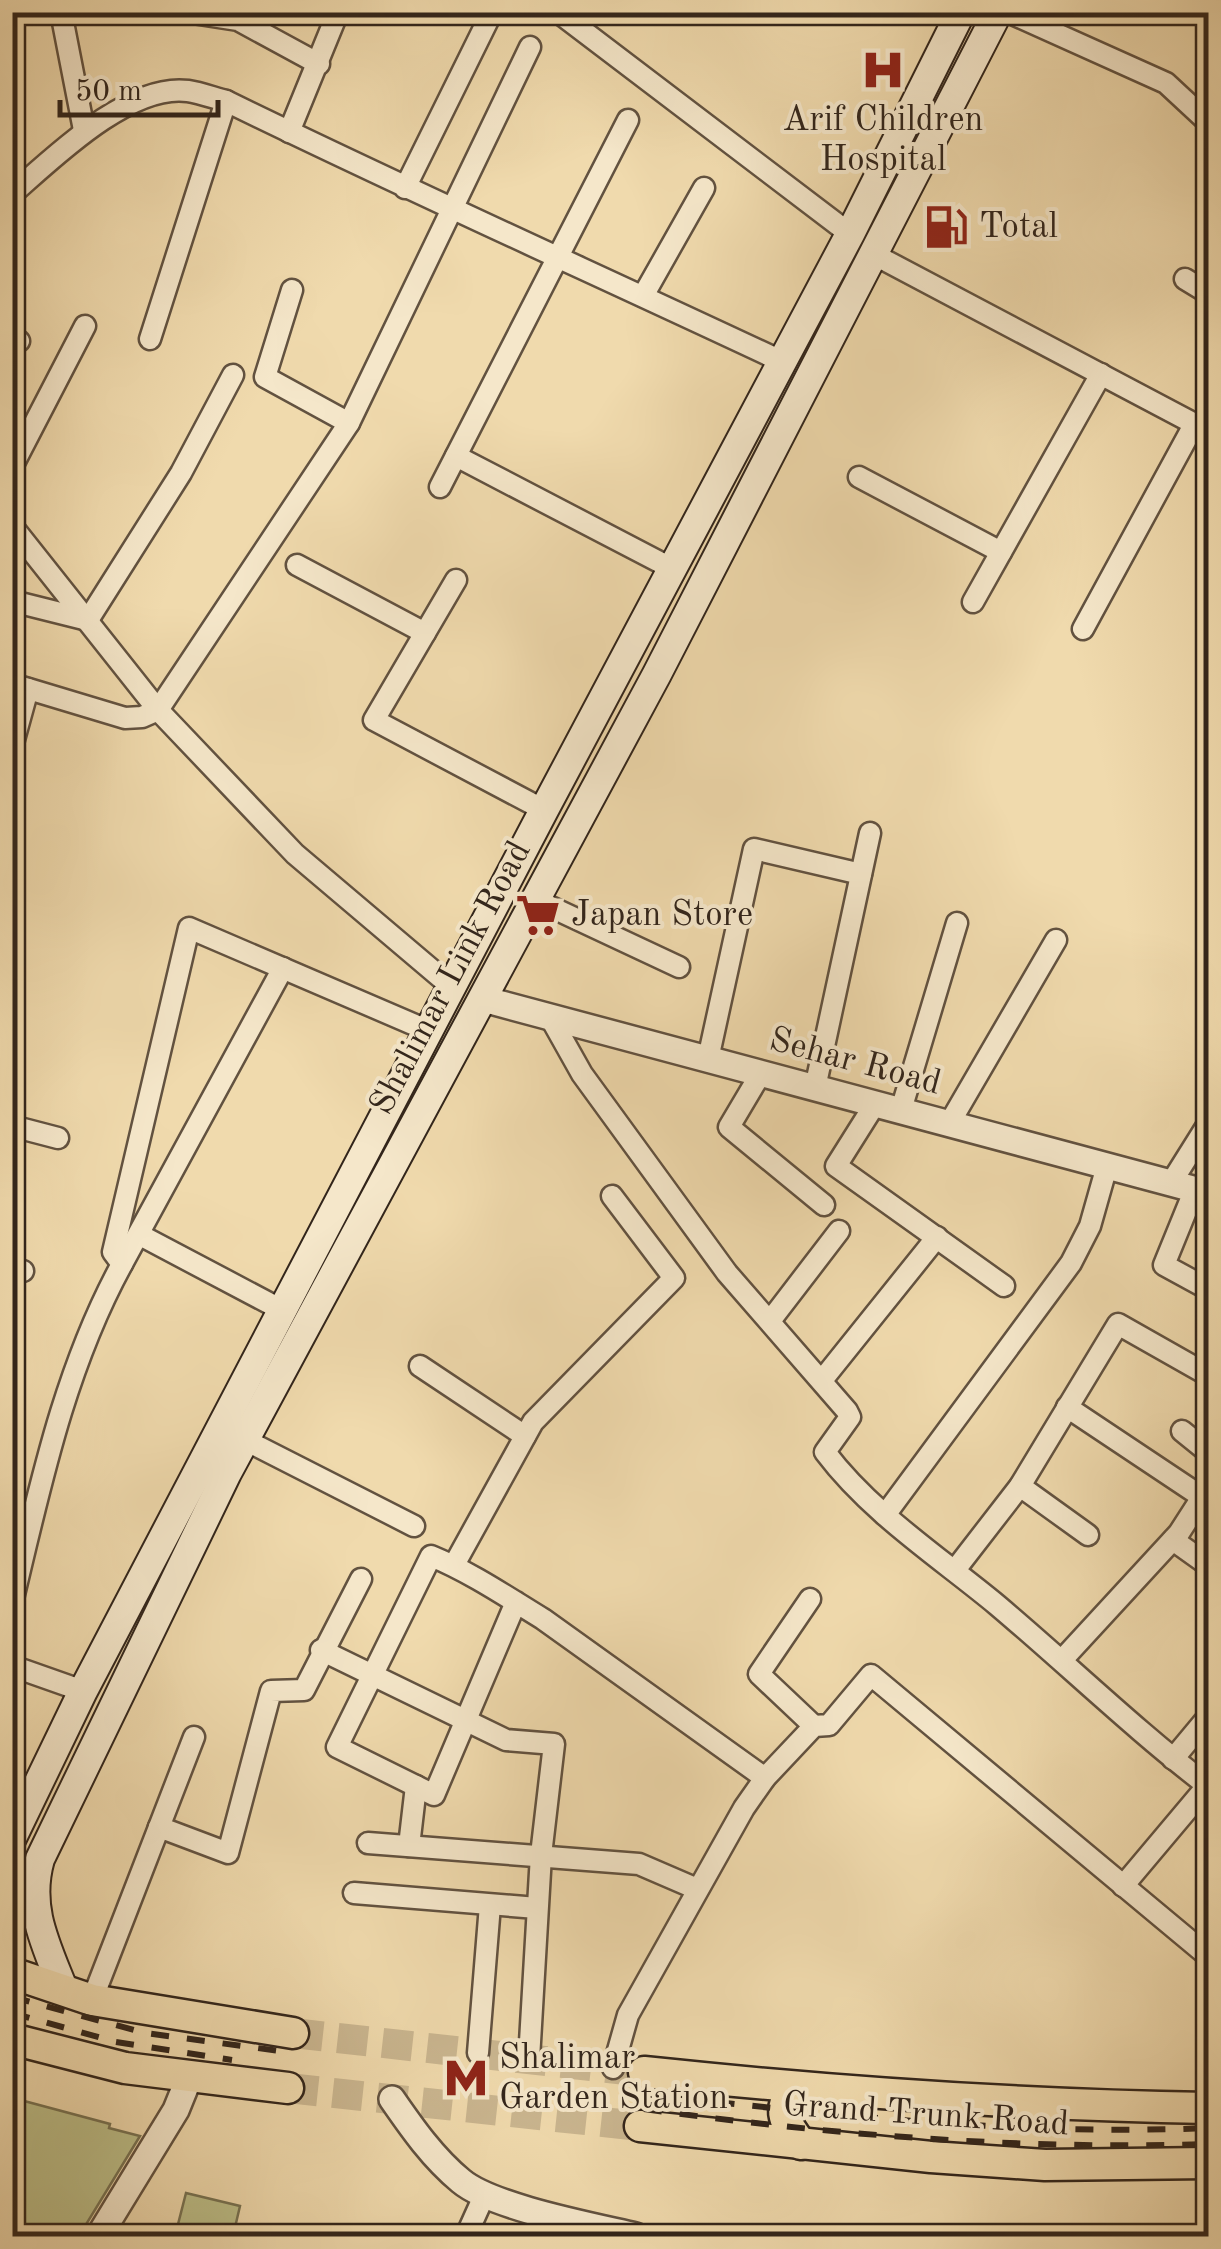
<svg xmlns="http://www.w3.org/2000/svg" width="1221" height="2249" font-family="'Old Standard TT',serif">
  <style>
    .green { fill: #bcbe88; stroke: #777252; stroke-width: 2.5 }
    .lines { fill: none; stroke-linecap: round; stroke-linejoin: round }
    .primary-tunnel { stroke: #cab690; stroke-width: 30; stroke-dasharray: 30 15; stroke-linecap: butt }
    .minor-casing { stroke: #625240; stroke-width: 25 }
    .tertiary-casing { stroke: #625240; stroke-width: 30 }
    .secondary-casing { stroke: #32251b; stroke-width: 32 }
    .primary-casing { stroke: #32251b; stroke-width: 35 }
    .minor { stroke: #f5e7ca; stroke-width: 20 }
    .tertiary { stroke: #f5e7ca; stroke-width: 25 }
    .secondary { stroke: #f5e7ca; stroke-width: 28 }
    .primary { stroke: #f0daad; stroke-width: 30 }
    .rail { stroke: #32251b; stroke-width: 6; stroke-dasharray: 18 18; stroke-linecap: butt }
    .labels { text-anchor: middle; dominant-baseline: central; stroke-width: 8; stroke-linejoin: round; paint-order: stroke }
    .poi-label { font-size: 35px; fill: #32251b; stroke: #f5e7ca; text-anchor: start }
    .street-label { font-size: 35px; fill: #32251b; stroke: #f5e7ca }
  </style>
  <rect width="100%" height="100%" fill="#f0daad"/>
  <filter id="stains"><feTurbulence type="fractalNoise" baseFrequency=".002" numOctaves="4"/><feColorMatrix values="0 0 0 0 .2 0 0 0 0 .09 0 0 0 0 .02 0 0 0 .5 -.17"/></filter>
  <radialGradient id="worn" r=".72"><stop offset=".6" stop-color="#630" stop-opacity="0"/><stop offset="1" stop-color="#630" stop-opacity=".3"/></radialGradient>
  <g class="green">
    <path d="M 13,2098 L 110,2124 L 109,2128 L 140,2136 L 79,2236 L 13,2236 Z"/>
    <path d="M 186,2193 L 240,2206 L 233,2236 L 175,2236 Z"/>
  </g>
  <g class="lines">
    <g class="primary-tunnel">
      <path d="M 293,2033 L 644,2072"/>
      <path d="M 288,2088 L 640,2126"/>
    </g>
    <g class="minor-casing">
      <g id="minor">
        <path d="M 61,12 L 84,130"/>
        <path d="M 186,12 L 238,20 L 319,64"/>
        <path d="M 558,12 L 850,234"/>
        <path d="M 1008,12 L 1166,83 L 1208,122"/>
        <path d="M 289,132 L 338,12"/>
        <path d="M 405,188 L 492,12"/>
        <path d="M 12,194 C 53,158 129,83 188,91 C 201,93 214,98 226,101 C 410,191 596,274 781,361"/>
        <path d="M 873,254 L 1208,431"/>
        <path d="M 1185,279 L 1208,293"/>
        <path d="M 292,290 L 265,377 L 349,423"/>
        <path d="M 643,296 L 704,188"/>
        <path d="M 12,339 L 19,341"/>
        <path d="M 150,339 L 226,101"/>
        <path d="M 456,456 L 671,568"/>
        <path d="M 12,467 L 85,326"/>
        <path d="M 859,477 L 1001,552"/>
        <path d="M 440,487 L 628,120"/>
        <path d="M 12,526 L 158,710 L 295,854 L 452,987"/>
        <path d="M 297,565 L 425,633"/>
        <path d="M 456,580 L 374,720 L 544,810"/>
        <path d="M 12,601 L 88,620 L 181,473 L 233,375"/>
        <path d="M 973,602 L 1101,374"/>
        <path d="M 1083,629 L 1195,423"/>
        <path d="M 12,684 L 125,718 L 142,717 L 158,710 L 349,423 L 530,47"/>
        <path d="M 12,747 L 28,689"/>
        <path d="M 536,900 L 679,967"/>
        <path d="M 550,1017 L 582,1074 L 727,1273 L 847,1411 L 850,1417 L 825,1452 C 871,1513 939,1557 997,1605 C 1068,1665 1135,1730 1208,1786"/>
        <path d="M 708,1059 L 754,849 L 861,874"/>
        <path d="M 761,1073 L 729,1127 L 824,1205"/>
        <path d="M 815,1088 L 870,833"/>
        <path d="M 875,1104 L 836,1166 L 1004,1286"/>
        <path d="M 901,1110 L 957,923"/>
        <path d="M 949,1124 L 1056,940"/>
        <path d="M 12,1126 L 58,1138"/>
        <path d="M 1171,1183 L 1208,1124"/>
        <path d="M 1195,1189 L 1164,1265 L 1208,1289"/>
        <path d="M 140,1235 L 282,1310"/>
        <path d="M 122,1264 L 283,968"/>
        <path d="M 12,1268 L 23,1271"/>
        <path d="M 770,1321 L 839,1231"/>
        <path d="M 420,1366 L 525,1436"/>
        <path d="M 823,1379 L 937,1237"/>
        <path d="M 1067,1407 L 1202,1497"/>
        <path d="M 1182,1431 L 1208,1452"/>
        <path d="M 245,1440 L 414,1526"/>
        <path d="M 1020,1486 L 1088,1535"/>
        <path d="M 885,1515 L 1071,1263 L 1090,1226 L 1107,1166"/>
        <path d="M 1173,1540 L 1208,1565"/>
        <path d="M 454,1565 L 533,1422 L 674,1278 L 612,1196"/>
        <path d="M 955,1570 L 1020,1486 L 1118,1324 L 1208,1375"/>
        <path d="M 810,1599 L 759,1674 L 814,1726"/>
        <path d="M 516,1602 L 434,1795 L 337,1747 L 431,1556 C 470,1572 507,1597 543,1619 L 765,1778"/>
        <path d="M 12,1603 C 40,1487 64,1370 122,1264 L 113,1252 L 189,928 L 429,1031"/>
        <path d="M 321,1650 L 506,1740 L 554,1744 L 541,1855 L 529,2059"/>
        <path d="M 1062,1660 L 1179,1533 L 1208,1488"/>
        <path d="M 12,1666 L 83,1691"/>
        <path d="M 1173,1759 L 1208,1717"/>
        <path d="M 159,1827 L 228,1853 L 271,1691 L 304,1690 L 361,1579"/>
        <path d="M 368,1843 L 639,1864 L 697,1889"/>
        <path d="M 409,1846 L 416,1786"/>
        <path d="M 1123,1886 L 1208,1785"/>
        <path d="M 354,1893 L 537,1908"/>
        <path d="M 92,2000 L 194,1737"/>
        <path d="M 478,2053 L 490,1905"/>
        <path d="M 613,2068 L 628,2015 L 744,1808 L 765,1778 L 814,1726 L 829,1725 L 871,1675 L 1208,1956"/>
        <path d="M 466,2236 L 484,2196"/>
      </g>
    </g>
    <g class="tertiary-casing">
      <g id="tertiary">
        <path d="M 483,999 L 1208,1193"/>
        <path d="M 392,2099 C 412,2128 433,2158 461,2181 C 492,2207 593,2226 636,2236"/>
        <path d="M 99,2236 L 176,2110 L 189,2078"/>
      </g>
    </g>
    <g class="secondary-casing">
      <g id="secondary">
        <path d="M 12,1838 L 83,1691 L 544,810 L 850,234 L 961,12"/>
        <path d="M 64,1991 C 46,1945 26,1908 40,1859 L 227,1473 L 657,674 L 998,12"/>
      </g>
    </g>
    <g class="primary-casing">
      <g id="primary">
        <path d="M 12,1973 L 92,2000 L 293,2033"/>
        <path d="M 12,2039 L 125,2068 L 288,2088"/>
        <path d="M 644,2072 C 833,2092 1019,2105 1208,2108"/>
        <path d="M 795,2088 C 775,2110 786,2124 801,2144"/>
        <path d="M 640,2126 L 931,2157 L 1045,2165 L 1208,2163"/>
      </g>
    </g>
    <use href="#minor" class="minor"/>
    <use href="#tertiary" class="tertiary"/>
    <use href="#secondary" class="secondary"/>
    <use href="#primary" class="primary"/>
    <g class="rail">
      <path d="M 12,1997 L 145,2033 L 287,2052"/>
      <path d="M 12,2013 L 116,2042 L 232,2060"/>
      <path d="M 645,2094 C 832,2115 1020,2136 1208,2128"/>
      <path d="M 644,2109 C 831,2135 1020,2150 1208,2144"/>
    </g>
  </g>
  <defs>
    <g id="hospital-bare" transform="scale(3.45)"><path d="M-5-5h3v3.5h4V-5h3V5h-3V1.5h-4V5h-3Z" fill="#8f2418" stroke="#f5e7ca" stroke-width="2.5" paint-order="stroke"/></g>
    <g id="fuel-bare" transform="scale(3.45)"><path d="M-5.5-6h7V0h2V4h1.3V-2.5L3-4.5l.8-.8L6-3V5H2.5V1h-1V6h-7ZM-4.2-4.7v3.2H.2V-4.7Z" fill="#8f2418" stroke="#f5e7ca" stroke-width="2.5" paint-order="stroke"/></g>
    <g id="supermarket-bare" transform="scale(3.45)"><path d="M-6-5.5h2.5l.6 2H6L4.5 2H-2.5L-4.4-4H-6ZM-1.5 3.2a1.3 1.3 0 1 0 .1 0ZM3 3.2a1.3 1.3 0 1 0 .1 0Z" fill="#8f2418" stroke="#f5e7ca" stroke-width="2.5" paint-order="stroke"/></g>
    <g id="metro-bare" transform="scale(3.45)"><path d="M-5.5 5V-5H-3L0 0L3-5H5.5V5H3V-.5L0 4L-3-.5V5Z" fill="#8f2418" stroke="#f5e7ca" stroke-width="2.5" paint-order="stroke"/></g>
  </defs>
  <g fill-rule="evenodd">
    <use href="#hospital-bare" x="883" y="70"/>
    <use href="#fuel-bare" x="946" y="227"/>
    <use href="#supermarket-bare" x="538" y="915"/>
    <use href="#metro-bare" x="466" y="2078"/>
  </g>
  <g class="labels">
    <g class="poi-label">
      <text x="883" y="120" text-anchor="middle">Arif Children<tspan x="883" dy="40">Hospital</tspan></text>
      <text x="979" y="227">Total</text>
      <text x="571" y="915">Japan Store</text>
      <text x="499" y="2058">Shalimar<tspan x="499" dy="40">Garden Station</tspan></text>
    </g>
    <g class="street-label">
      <text transform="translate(451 978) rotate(-62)">Shalimar Link Road</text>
      <text transform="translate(855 1062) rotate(15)">Sehar Road</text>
      <text transform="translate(926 2115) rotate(4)">Grand Trunk Road</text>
    </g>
  </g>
  <rect width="1221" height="2249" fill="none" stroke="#f0daad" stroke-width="50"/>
  <rect x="15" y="15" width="1191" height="2219" fill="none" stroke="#32251b" stroke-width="5"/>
  <rect x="25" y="25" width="1171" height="2199" fill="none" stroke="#32251b" stroke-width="2.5"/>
  <path d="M60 100v15h158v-15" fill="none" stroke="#32251b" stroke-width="5"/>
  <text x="75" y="100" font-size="30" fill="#32251b" stroke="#f5e7ca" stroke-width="8" paint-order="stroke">50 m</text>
  <rect width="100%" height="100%" filter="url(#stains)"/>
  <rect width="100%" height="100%" fill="url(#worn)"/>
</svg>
